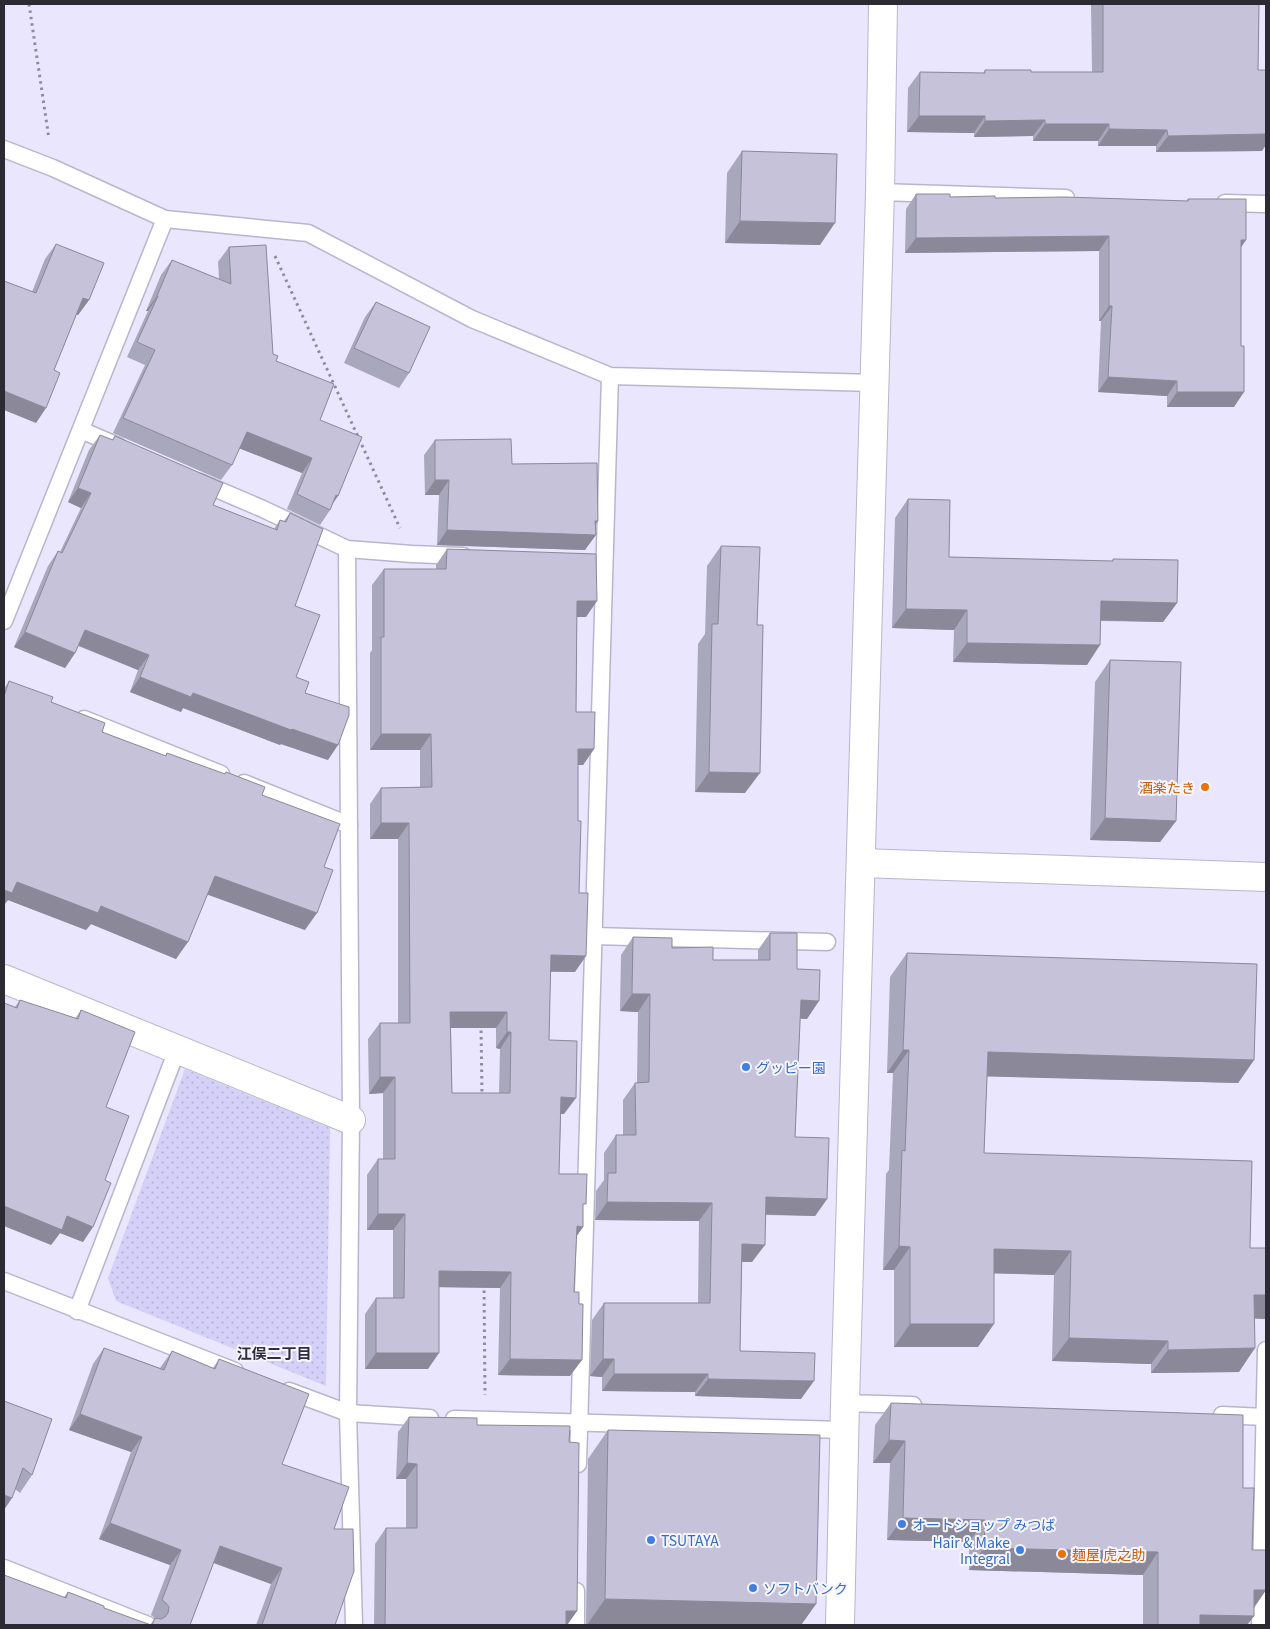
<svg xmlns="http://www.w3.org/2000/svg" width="1270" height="1629" font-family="Georgia,'Noto Sans JP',serif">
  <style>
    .park { fill: url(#park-dots) }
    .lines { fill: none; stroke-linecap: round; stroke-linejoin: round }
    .lane-casing { stroke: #b8b6cd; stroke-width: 19 }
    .street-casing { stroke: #b8b6cd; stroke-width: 30 }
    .secondary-casing { stroke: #b8b6cd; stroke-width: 30 }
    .path { stroke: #8e8c9c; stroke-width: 3; stroke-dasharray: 2.5 4; stroke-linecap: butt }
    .lane { stroke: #fff; stroke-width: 16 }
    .street { stroke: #fff; stroke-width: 28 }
    .secondary { stroke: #fff; stroke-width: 28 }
    .wall { fill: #a9a7bb; fill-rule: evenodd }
    .shaded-wall { fill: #8a8899 }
    .building { fill: #c5c2da; stroke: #8a8899; fill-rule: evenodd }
    .food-dot { fill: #e8710a; stroke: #f6f5ff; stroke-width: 2 }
    .shop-dot { fill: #3f7fe0; stroke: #f6f5ff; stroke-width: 2 }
    .labels { text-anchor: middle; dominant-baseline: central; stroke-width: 4; stroke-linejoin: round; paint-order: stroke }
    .food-label { font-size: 14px; fill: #c56008; stroke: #f6f5ff; text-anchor: end }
    .shop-label { font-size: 14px; fill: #366cbe; stroke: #f6f5ff; text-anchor: start }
    .neighbourhood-label { font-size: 15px; font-weight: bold; fill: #302d3f; stroke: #f6f5ff }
  </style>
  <defs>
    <pattern id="park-dots" width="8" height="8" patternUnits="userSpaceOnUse" patternTransform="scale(1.25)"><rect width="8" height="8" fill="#d4d0f8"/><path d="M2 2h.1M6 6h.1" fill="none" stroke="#b6b3d5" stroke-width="1.8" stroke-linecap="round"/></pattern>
  </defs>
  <rect width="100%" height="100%" fill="#e9e6fe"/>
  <path class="park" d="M 185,1069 L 330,1128 L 326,1386 L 116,1301 L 108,1278 Z"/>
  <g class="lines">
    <g class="lane-casing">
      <g id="lane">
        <path d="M 4,149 L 53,168 L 165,219 L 308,233 L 472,319 L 610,376 L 875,383"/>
        <path d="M 880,192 L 1066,198"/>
        <path d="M 1225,203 L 1266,204"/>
        <path d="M 81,430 L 118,446"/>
        <path d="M 200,482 L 263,509 L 347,549 L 412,554 L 463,556"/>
        <path d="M 347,549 L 351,1120 L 348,1413 L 354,1625"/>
        <path d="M 4,621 L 165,219"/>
        <path d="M 84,719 L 221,774"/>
        <path d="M 244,783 L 349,825"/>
        <path d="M 593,936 L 827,942"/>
        <path d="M 4,1281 L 235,1371"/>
        <path d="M 77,1311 L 177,1050"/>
        <path d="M 289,1391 L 348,1413 L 430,1418"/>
        <path d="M 845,1403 L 913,1405"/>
        <path d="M 1222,1415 L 1265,1417"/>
        <path d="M 454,1419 L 844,1430"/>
        <path d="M 578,1464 L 610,376"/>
        <path d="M 4,1568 L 148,1625"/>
        <path d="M 576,1625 L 576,1591"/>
        <path d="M 1260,1625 L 1266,1350"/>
      </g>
    </g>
    <g class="street-casing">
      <path id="street" d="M 4,979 L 351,1120"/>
    </g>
    <g class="secondary-casing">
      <g id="secondary">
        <path d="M 861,863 L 1266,877"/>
        <path d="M 840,1625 L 845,1403 L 880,192 L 883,4"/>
      </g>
    </g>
    <g class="path">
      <path d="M 29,4 L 49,139"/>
      <path d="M 275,256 L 400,528"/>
      <path d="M 481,1024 L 482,1095"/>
      <path d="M 484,1284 L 485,1395"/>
    </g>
    <use href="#lane" class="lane"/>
    <use href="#street" class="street"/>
    <use href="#secondary" class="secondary"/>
  </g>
  <g class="wall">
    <path d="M 1091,4 L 1259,4 L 1258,70 L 1262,151 L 1156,152 L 1156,146 L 1098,146 L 1098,141 L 1033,141 L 1033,136 L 974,137 L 974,133 L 907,132 L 908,88 L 920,72 L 983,73 L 985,70 L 1031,72 L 1092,72 Z"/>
    <path d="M 742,151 L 820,245 L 725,243 L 727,173 Z"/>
    <path d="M 916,194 L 950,197 L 995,198 L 1187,201 L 1188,199 L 1241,247 L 1234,407 L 1167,407 L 1167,396 L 1098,392 L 1101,321 L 1099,321 L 1099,251 L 905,253 L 906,209 Z"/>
    <path d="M 56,244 L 89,300 L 78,315 L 76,314 L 54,370 L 36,423 L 32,292 L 45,259 Z"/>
    <path d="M 229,247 L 276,361 L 320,420 L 332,504 L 330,510 L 320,525 L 287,509 L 302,473 L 239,448 L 232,465 L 221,480 L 113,433 L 145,365 L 127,357 L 148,311 L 146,311 L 161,275 L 172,260 L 219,279 L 218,262 Z"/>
    <path d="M 376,302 L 409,373 L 399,388 L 344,363 L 365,317 Z"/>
    <path d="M 100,435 L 112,440 L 115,436 L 213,505 L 274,529 L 280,520 L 284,521 L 290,513 L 295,606 L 296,677 L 305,693 L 328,760 L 281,744 L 280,745 L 183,708 L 181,712 L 130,692 L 138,670 L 78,646 L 75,653 L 65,668 L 14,647 L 48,566 L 58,551 L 60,552 L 81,508 L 68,502 L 89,450 Z"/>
    <path d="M 435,440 L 512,464 L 595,525 L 585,550 L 437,545 L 439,495 L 425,495 L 424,455 Z"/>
    <path d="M 908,499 L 949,557 L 1112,561 L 1113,559 L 1177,603 L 1163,622 L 1101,621 L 1087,665 L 953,662 L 954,630 L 892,628 L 895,518 Z"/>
    <path d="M 721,546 L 757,625 L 745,793 L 695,792 L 698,644 L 705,634 L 707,566 Z"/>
    <path d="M 447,549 L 586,617 L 577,617 L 576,712 L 594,749 L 583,765 L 578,765 L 575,972 L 550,972 L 549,1040 L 564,1114 L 561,1114 L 559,1174 L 583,1208 L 583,1227 L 576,1236 L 570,1376 L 498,1375 L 500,1288 L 439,1287 L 428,1369 L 365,1369 L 365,1314 L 376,1298 L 393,1298 L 393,1230 L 367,1230 L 367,1175 L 378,1159 L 383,1159 L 383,1093 L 369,1094 L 368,1039 L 380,1023 L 398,1023 L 398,839 L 370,839 L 370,804 L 381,788 L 420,787 L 420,750 L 370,750 L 370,653 L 372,650 L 372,585 L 384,569 L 436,569 L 436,565 ZM 451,1028 L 496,1028 L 496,1048 L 500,1049 L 499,1093 L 452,1093 Z"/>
    <path d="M 1110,660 L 1176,821 L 1160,842 L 1090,840 L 1095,682 Z"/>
    <path d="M 9,681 L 51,702 L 102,732 L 165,756 L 167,753 L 224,774 L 226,772 L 262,795 L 324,867 L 305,930 L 208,894 L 176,959 L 91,924 L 86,930 L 8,900 L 4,905 L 4,689 Z"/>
    <path d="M 770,933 L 797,969 L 807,1019 L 800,1018 L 795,1137 L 827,1199 L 815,1216 L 765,1215 L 752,1262 L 742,1262 L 740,1351 L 801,1399 L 695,1396 L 695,1392 L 602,1391 L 602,1377 L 590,1376 L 592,1320 L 604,1303 L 698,1303 L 699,1221 L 595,1220 L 596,1191 L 604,1180 L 604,1153 L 616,1135 L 623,1135 L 623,1100 L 635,1083 L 637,1083 L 638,1012 L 620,1011 L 621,955 L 633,937 L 713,960 L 758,960 L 758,950 Z"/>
    <path d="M 907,953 L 1254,1060 L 1238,1083 L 987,1076 L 984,1153 L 1250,1248 L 1266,1319 L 1255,1318 L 1239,1372 L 1151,1373 L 1151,1364 L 1052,1361 L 1054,1275 L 994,1273 L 978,1347 L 894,1347 L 894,1270 L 883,1270 L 886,1174 L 889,1170 L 893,1073 L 887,1073 L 890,977 Z"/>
    <path d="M 20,1000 L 75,1019 L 81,1010 L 106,1107 L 83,1242 L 60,1233 L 51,1245 L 15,1007 Z"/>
    <path d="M 104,1348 L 160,1368 L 172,1351 L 213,1368 L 219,1359 L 282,1464 L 334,1529 L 335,1625 L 256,1625 L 271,1584 L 213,1563 L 190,1625 L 4,1625 L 64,1597 L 68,1592 L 104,1608 L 150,1625 L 155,1618 L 156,1619 L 151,1615 L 170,1565 L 99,1539 L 131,1452 L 69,1430 L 93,1364 Z"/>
    <path d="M 4,1401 L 32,1475 L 20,1493 L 15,1489 Z"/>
    <path d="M 891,1403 L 1243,1488 L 1252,1550 L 1266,1590 L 1254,1608 L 1254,1616 L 1247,1625 L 1143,1625 L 1143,1575 L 969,1570 L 969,1542 L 887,1540 L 890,1463 L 873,1463 L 875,1425 Z"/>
    <path d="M 409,1417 L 477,1425 L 569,1442 L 577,1611 L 567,1625 L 374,1625 L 375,1544 L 386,1528 L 406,1528 L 406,1479 L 396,1479 L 398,1432 Z"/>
    <path d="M 608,1430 L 816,1604 L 801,1625 L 586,1625 L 588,1459 Z"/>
  </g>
  <g class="shaded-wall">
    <path d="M 919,116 L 985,116 L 974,133 L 907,132 Z"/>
    <path d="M 1045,120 L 1033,136 L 974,137 L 985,121 Z"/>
    <path d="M 1045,124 L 1109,124 L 1098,141 L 1033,141 Z"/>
    <path d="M 1109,129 L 1167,130 L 1156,146 L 1098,146 Z"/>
    <path d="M 1266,134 L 1266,145 L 1262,151 L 1156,152 L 1168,136 Z"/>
    <path d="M 740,221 L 835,223 L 820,245 L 725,243 Z"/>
    <path d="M 1109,236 L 1099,251 L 905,253 L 916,238 Z"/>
    <path d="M 1241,240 L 1246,240 L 1236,255 Z"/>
    <path d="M 157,296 L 158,296 L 148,311 L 146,311 Z"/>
    <path d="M 83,298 L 89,300 L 78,315 L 72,313 Z"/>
    <path d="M 1109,306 L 1112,306 L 1101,321 L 1099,321 Z"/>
    <path d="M 1108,377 L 1177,381 L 1167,396 L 1098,392 Z"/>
    <path d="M 4,391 L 46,408 L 36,423 L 4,410 Z"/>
    <path d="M 1177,392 L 1244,392 L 1234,407 L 1167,407 Z"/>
    <path d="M 247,432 L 312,458 L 302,473 L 236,447 Z"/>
    <path d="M 435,480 L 449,480 L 439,495 L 425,495 Z"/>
    <path d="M 78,488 L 91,493 L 81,508 L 68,502 Z"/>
    <path d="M 336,495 L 338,496 L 329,509 Z"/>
    <path d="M 598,521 L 588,535 L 596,535 L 585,550 L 437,545 L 447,530 Z"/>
    <path d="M 577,601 L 597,601 L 586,617 L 566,617 Z"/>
    <path d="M 1101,601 L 1177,603 L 1163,622 L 1088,620 Z"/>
    <path d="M 906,609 L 967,610 L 954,630 L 892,628 Z"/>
    <path d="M 85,630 L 149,655 L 138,670 L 75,644 Z"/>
    <path d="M 25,632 L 75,653 L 65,668 L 14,647 Z"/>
    <path d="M 967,643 L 1100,645 L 1087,665 L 953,662 Z"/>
    <path d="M 140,677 L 193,693 L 338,745 L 328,760 L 281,744 L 280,745 L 183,708 L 181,712 L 130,692 Z"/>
    <path d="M 381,734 L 431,734 L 420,750 L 370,750 Z"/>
    <path d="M 578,749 L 594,749 L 583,765 L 567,765 Z"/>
    <path d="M 709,772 L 760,773 L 745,793 L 695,792 Z"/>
    <path d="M 1105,818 L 1176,821 L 1160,842 L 1090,840 Z"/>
    <path d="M 381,823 L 409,823 L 398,839 L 370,839 Z"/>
    <path d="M 215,876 L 317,913 L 305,930 L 203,893 Z"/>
    <path d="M 17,882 L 101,906 L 188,942 L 176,959 L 91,924 L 86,930 L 8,900 L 4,905 L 4,890 Z"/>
    <path d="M 551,955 L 586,956 L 575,972 L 539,971 Z"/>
    <path d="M 632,994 L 650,994 L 638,1012 L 620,1011 Z"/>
    <path d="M 801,1000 L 819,1001 L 807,1019 L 788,1018 Z"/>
    <path d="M 450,1012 L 507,1012 L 496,1028 L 439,1028 Z"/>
    <path d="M 507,1032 L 511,1032 L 500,1049 L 496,1048 Z"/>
    <path d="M 903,1050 L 909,1050 L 893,1073 L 887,1073 Z"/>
    <path d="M 988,1052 L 1254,1060 L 1238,1083 L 971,1076 Z"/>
    <path d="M 380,1077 L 395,1077 L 383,1093 L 369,1094 Z"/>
    <path d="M 561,1097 L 576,1098 L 564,1114 L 550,1114 Z"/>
    <path d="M 766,1197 L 827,1199 L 815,1216 L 753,1214 Z"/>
    <path d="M 607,1202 L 712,1203 L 699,1221 L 595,1220 Z"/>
    <path d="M 4,1206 L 67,1216 L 93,1227 L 83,1242 L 60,1233 L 51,1245 L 4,1226 Z"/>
    <path d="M 378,1214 L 405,1214 L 393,1230 L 367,1230 Z"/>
    <path d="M 577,1226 L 583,1227 L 572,1243 Z"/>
    <path d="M 742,1244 L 765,1245 L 752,1262 L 730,1262 Z"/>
    <path d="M 899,1246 L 910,1247 L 894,1270 L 883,1270 Z"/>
    <path d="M 994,1249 L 1071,1251 L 1054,1275 L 977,1273 Z"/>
    <path d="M 439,1271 L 511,1272 L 500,1288 L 428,1287 Z"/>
    <path d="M 1254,1295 L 1266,1295 L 1266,1319 L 1238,1318 Z"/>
    <path d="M 910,1324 L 994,1324 L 978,1347 L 894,1347 Z"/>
    <path d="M 1069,1338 L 1168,1341 L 1151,1364 L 1052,1361 Z"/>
    <path d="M 1255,1348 L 1239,1372 L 1151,1373 L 1168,1350 Z"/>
    <path d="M 376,1353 L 439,1353 L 428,1369 L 365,1369 Z"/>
    <path d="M 510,1359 L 582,1360 L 570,1376 L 498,1375 Z"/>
    <path d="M 603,1359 L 614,1359 L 602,1377 L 590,1376 Z"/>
    <path d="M 614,1374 L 708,1374 L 695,1392 L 602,1391 Z"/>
    <path d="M 708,1379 L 814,1381 L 801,1399 L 695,1396 Z"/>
    <path d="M 80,1414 L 142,1437 L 131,1452 L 69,1430 Z"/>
    <path d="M 889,1440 L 905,1441 L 890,1463 L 873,1463 Z"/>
    <path d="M 407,1463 L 417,1464 L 406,1479 L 396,1479 Z"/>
    <path d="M 4,1495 L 12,1498 L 4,1510 Z"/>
    <path d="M 903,1518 L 985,1520 L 969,1542 L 887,1540 Z"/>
    <path d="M 110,1523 L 181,1550 L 170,1565 L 99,1539 Z"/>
    <path d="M 220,1546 L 282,1568 L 271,1584 L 209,1561 Z"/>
    <path d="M 984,1548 L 1158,1552 L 1143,1575 L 969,1570 Z"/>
    <path d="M 1254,1590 L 1266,1590 L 1250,1613 Z"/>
    <path d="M 605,1599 L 816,1604 L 801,1625 L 587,1625 Z"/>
    <path d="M 566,1611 L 577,1611 L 567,1625 L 556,1625 Z"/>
    <path d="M 1200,1615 L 1254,1616 L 1247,1625 L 1193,1625 Z"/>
  </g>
  <g class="building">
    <path d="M 1103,4 L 1259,4 L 1258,70 L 1266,70 L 1266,134 L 1168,136 L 1167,130 L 1109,129 L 1109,124 L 1045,124 L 1045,120 L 985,121 L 985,116 L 919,116 L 920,72 L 985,73 L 985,70 L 1031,70 L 1031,72 L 1103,72 Z"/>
    <path d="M 742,151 L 837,154 L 835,223 L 740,221 Z"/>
    <path d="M 916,194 L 950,194 L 950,197 L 995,196 L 995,198 L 1065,197 L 1188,201 L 1188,199 L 1246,199 L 1246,240 L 1241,240 L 1241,346 L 1244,346 L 1244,392 L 1177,392 L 1177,381 L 1108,377 L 1112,306 L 1109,306 L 1109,236 L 916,238 Z"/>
    <path d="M 56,244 L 104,263 L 89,300 L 83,298 L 54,370 L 60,373 L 46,408 L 4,391 L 4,281 L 36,293 Z"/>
    <path d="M 266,245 L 273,354 L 278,356 L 276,361 L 334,384 L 320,420 L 362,437 L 338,496 L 336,495 L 330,510 L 297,494 L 312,458 L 247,432 L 232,465 L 123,418 L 155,350 L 137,342 L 158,296 L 157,296 L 172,260 L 231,284 L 229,247 Z"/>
    <path d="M 376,302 L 430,327 L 409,373 L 354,348 Z"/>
    <path d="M 100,435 L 113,440 L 115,436 L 223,483 L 213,505 L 277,530 L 280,520 L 286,522 L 290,513 L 323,529 L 295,606 L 320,615 L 296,677 L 309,682 L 305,693 L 349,707 L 349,715 L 338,745 L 292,729 L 291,730 L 193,693 L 191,697 L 140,677 L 149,655 L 85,630 L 75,653 L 25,632 L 58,551 L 62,553 L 91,493 L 78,488 Z"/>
    <path d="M 511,439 L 512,464 L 597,463 L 598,521 L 595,521 L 596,535 L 447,530 L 449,480 L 435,480 L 435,440 Z"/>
    <path d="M 908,499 L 950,500 L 949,557 L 1113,561 L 1113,559 L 1178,560 L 1177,603 L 1101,601 L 1100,645 L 967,643 L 967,610 L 906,609 Z"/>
    <path d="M 721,546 L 760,547 L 757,625 L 763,625 L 760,773 L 709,772 L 712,624 L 718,624 Z"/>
    <path d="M 447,549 L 596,554 L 597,601 L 577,601 L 576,712 L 595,712 L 594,749 L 578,749 L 578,821 L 581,821 L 579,893 L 588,893 L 586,956 L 551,955 L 549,1040 L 577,1041 L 576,1098 L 561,1097 L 559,1174 L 587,1174 L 586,1204 L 583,1204 L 583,1227 L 577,1226 L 574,1292 L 579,1292 L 579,1304 L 583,1304 L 582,1360 L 510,1359 L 511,1272 L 439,1271 L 439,1353 L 376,1353 L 376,1298 L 404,1298 L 405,1214 L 378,1214 L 378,1159 L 395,1159 L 395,1077 L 380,1077 L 380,1023 L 410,1023 L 409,823 L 381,823 L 381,788 L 432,787 L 431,734 L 381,734 L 381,637 L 384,637 L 384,569 L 446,569 ZM 450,1012 L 507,1012 L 507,1032 L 511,1032 L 510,1093 L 452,1093 Z"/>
    <path d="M 1110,660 L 1181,662 L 1176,821 L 1105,818 Z"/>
    <path d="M 9,681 L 53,697 L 51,702 L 105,723 L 102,732 L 166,756 L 167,753 L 225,774 L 226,772 L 265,787 L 262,795 L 340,824 L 324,867 L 333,870 L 317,913 L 215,876 L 188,942 L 101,906 L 98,913 L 17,882 L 12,893 L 4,890 L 4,696 Z"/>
    <path d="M 770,933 L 797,933 L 797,969 L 820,970 L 819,1001 L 801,1000 L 795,1137 L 829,1138 L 827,1199 L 766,1197 L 765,1245 L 742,1244 L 740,1351 L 815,1353 L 814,1381 L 708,1379 L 708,1374 L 614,1374 L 614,1359 L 603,1359 L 604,1303 L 710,1303 L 712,1203 L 607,1202 L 608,1173 L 616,1173 L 616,1135 L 636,1135 L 635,1083 L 649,1082 L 650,994 L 632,994 L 633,937 L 672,938 L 672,948 L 713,947 L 713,960 L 770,960 Z"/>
    <path d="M 907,953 L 1257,964 L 1254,1060 L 988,1052 L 984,1153 L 1252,1161 L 1250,1248 L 1266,1248 L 1266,1295 L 1254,1295 L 1255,1348 L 1168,1350 L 1168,1341 L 1069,1338 L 1071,1251 L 994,1249 L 994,1324 L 910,1324 L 910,1247 L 899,1246 L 902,1150 L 905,1151 L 909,1050 L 903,1050 Z"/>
    <path d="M 20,1000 L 78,1019 L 81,1010 L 135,1032 L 106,1107 L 129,1116 L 105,1180 L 111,1183 L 93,1227 L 67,1216 L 62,1230 L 4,1206 L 4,1003 L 17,1008 Z"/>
    <path d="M 104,1348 L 164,1370 L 172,1351 L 215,1369 L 219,1359 L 309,1394 L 282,1464 L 349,1487 L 334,1529 L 353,1529 L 354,1571 L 335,1625 L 262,1625 L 282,1568 L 220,1546 L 190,1625 L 152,1625 L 155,1618 L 161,1619 L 165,1617 L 168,1613 L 169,1607 L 166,1603 L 162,1600 L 181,1550 L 110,1523 L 142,1437 L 80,1414 Z"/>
    <path d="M 4,1401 L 52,1419 L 32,1475 L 23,1468 L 12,1498 L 4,1495 Z"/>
    <path d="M 891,1403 L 1243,1415 L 1243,1488 L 1254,1488 L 1252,1550 L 1266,1550 L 1266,1590 L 1254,1590 L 1254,1616 L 1200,1615 L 1200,1625 L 1158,1625 L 1158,1552 L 984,1548 L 985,1520 L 903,1518 L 905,1441 L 889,1440 Z"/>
    <path d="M 409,1417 L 477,1418 L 477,1425 L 570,1426 L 569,1442 L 579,1443 L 577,1611 L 566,1611 L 566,1625 L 385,1625 L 386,1528 L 417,1528 L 417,1464 L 407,1463 Z"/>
    <path d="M 608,1430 L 820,1435 L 816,1604 L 605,1599 Z"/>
    <path d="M 4,1575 L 66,1598 L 68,1592 L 104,1606 L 104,1608 L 151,1625 L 4,1625 Z"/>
  </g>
  <g class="food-dot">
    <circle cx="1205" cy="787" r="5"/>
    <circle cx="1062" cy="1554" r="5"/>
  </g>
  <g class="shop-dot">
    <circle cx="746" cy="1067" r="5"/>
    <circle cx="902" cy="1524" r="5"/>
    <circle cx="651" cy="1540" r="5"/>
    <circle cx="1020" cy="1550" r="5"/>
    <circle cx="753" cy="1588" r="5"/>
  </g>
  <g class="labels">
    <g class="food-label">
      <text x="1195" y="787">酒楽たき</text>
      <text x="1072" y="1554" text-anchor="start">麺屋 虎之助</text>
    </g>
    <g class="shop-label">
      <text x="756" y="1067">グッピー園</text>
      <text x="912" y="1524">オートショップ みつば</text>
      <text x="661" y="1540">TSUTAYA</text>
      <text x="1010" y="1542" text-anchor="end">Hair &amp; Make<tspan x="1010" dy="16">Integral</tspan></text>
      <text x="763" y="1588">ソフトバンク</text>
    </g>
    <g class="neighbourhood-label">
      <text x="274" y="1352">江俣二丁目</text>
    </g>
  </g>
  <rect width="1270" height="1629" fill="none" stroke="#2c2b34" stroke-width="10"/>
</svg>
